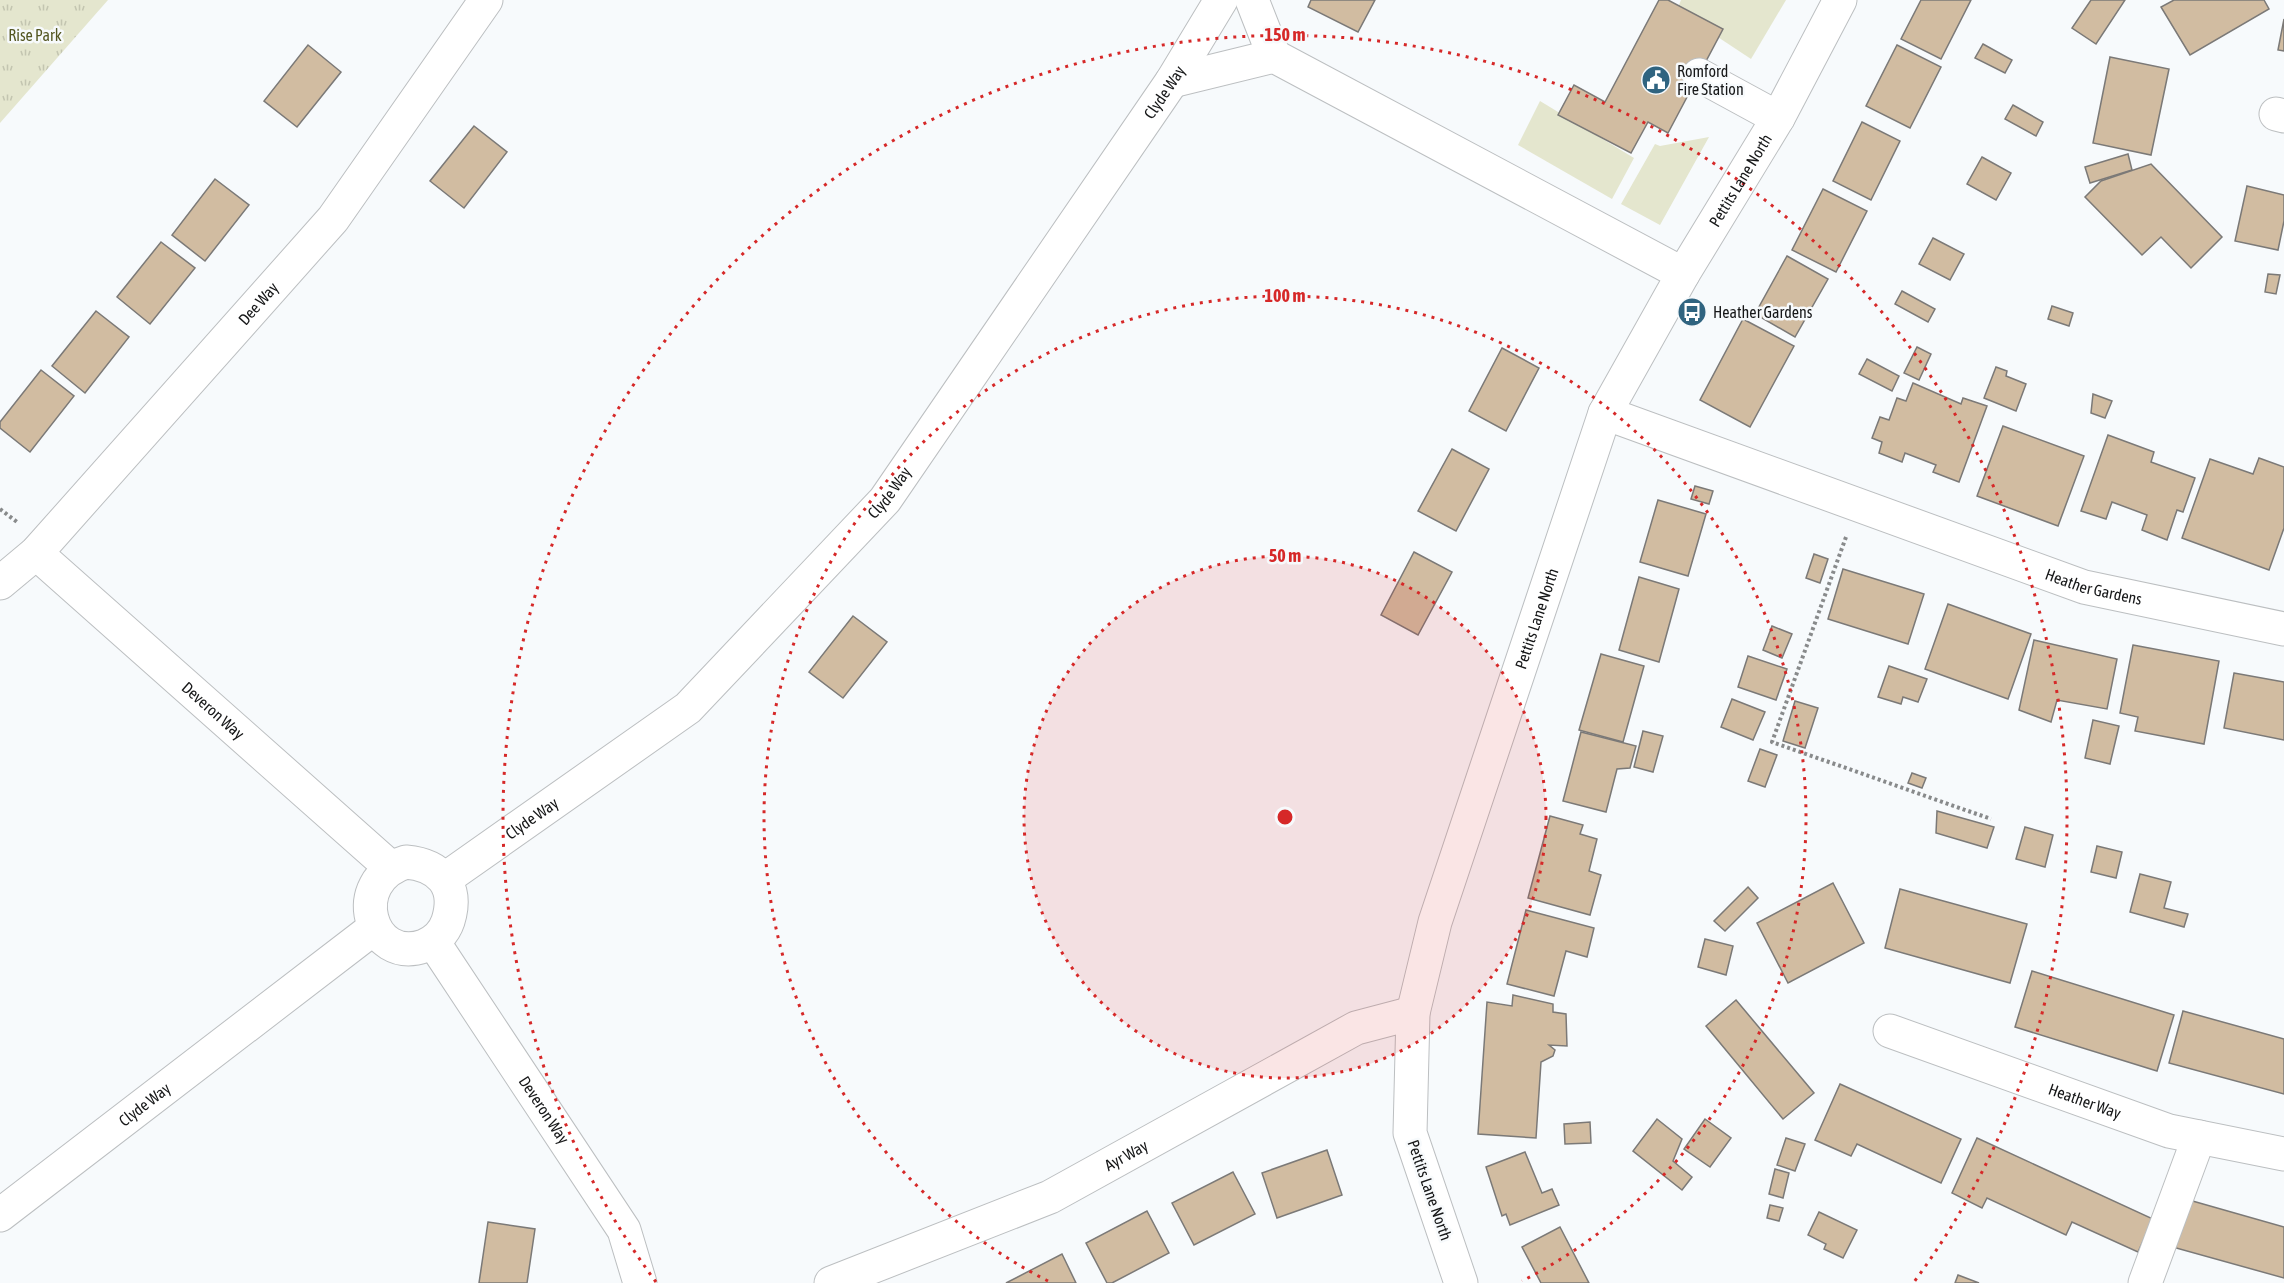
<svg xmlns="http://www.w3.org/2000/svg" width="2284" height="1283" font-family="'Asap Condensed',sans-serif">
  <style>
    .grass { fill: #e4e6ce }
    .park { fill: url(#park-tufts) }
    .building { fill: #d1bca1; stroke: #7b7977; stroke-width: 1.5 }
    .lines { fill: none; stroke-linecap: round; stroke-linejoin: round }
    .minor-casing { stroke: #bcbfc1; stroke-width: 35 }
    .path { stroke: #888a8b; stroke-width: 4; stroke-dasharray: 3 3; stroke-linecap: butt }
    .minor { stroke: #fff; stroke-width: 33 }
    .ring { fill: none; stroke: #d62828; stroke-width: 3; stroke-dasharray: 3 6 }
    .labels { text-anchor: middle; dominant-baseline: central; stroke-width: 5; stroke-linejoin: round; paint-order: stroke }
    .park-label { font-size: 16px; fill: #545723; stroke: #f7fafc }
    .poi-label { font-size: 16px; fill: #161718; stroke: #f7fafc; text-anchor: start }
    .street-label { font-size: 16px; fill: #161718; stroke: #f7fafc }
    .centre { fill: #d62828; stroke: #f7fafc; stroke-width: 3 }
    .ring-label { font-size: 18px; text-anchor: middle; font-weight: bold; fill: #d62828; stroke: #f7fafc; stroke-width: 5; stroke-linejoin: round; paint-order: stroke }
  </style>
  <defs>
    <pattern id="park-tufts" width="24" height="20" patternUnits="userSpaceOnUse" patternTransform="scale(1.5)"><rect width="24" height="20" fill="#e4e6ce"/><path d="M3 7l-1-3M5 7V3M7 7l1-3M15 17l-1-3M17 17v-4M19 17l1-3" fill="none" stroke="#c3c5b0"/></pattern>
  </defs>
  <rect width="100%" height="100%" fill="#f7fafc"/>
  <g class="grass">
    <path d="M 1681,0 L 1786,0 L 1751,59 L 1677,10 Z"/>
    <path d="M 1540,101 L 1634,158 L 1612,199 L 1518,145 Z"/>
    <path d="M 1709,137 L 1660,225 L 1621,204 L 1655,144 L 1660,146 Z"/>
  </g>
  <path class="park" d="M 0,0 L 108,0 L 0,123 Z"/>
  <g class="building">
    <path d="M 1311,0 L 1375,0 L 1358,32 L 1308,7 Z"/>
    <path d="M 1659,0 L 1668,0 L 1723,29 L 1668,133 L 1648,122 L 1631,153 L 1558,115 L 1574,85 L 1605,102 Z"/>
    <path d="M 1921,0 L 1971,0 L 1941,59 L 1901,39 Z"/>
    <path d="M 2091,0 L 2125,0 L 2096,44 L 2072,28 Z"/>
    <path d="M 2174,0 L 2264,0 L 2269,9 L 2190,55 L 2161,7 Z"/>
    <path d="M 2284,19 L 2284,51 L 2278,50 Z"/>
    <path d="M 1983,44 L 2012,60 L 2005,73 L 1975,58 Z"/>
    <path d="M 308,45 L 341,72 L 297,127 L 264,101 Z"/>
    <path d="M 1897,45 L 1941,67 L 1910,128 L 1866,106 Z"/>
    <path d="M 2110,57 L 2169,69 L 2151,155 L 2093,143 Z"/>
    <path d="M 2013,105 L 2043,122 L 2036,136 L 2005,119 Z"/>
    <path d="M 1862,122 L 1900,141 L 1871,200 L 1833,181 Z"/>
    <path d="M 474,126 L 507,152 L 464,208 L 430,181 Z"/>
    <path d="M 2128,154 L 2132,170 L 2090,183 L 2085,167 Z"/>
    <path d="M 1982,157 L 2011,173 L 1996,200 L 1967,184 Z"/>
    <path d="M 2151,164 L 2222,237 L 2191,268 L 2161,237 L 2142,255 L 2085,197 L 2101,181 Z"/>
    <path d="M 215,179 L 249,205 L 205,261 L 172,235 Z"/>
    <path d="M 2247,186 L 2284,195 L 2284,221 L 2278,250 L 2235,241 Z"/>
    <path d="M 1823,189 L 1867,211 L 1836,272 L 1792,250 Z"/>
    <path d="M 1933,238 L 1964,254 L 1950,280 L 1919,264 Z"/>
    <path d="M 161,242 L 195,268 L 150,324 L 117,297 Z"/>
    <path d="M 1787,256 L 1828,279 L 1795,337 L 1755,314 Z"/>
    <path d="M 2268,274 L 2280,275 L 2276,294 L 2265,292 Z"/>
    <path d="M 1902,291 L 1935,309 L 1928,322 L 1895,304 Z"/>
    <path d="M 2052,306 L 2073,313 L 2069,326 L 2048,319 Z"/>
    <path d="M 96,311 L 129,337 L 85,393 L 52,366 Z"/>
    <path d="M 1743,319 L 1794,346 L 1750,427 L 1700,400 Z"/>
    <path d="M 1917,347 L 1931,354 L 1919,380 L 1904,373 Z"/>
    <path d="M 1502,348 L 1539,368 L 1506,431 L 1469,411 Z"/>
    <path d="M 1867,359 L 1899,376 L 1892,391 L 1859,374 Z"/>
    <path d="M 1996,367 L 2007,371 L 2006,376 L 2026,384 L 2016,411 L 1984,398 Z"/>
    <path d="M 41,370 L 74,396 L 30,452 L 0,428 L 0,422 Z"/>
    <path d="M 1913,383 L 1961,404 L 1963,398 L 1987,406 L 1959,482 L 1933,472 L 1936,465 L 1905,453 L 1902,462 L 1879,453 L 1882,442 L 1872,438 L 1880,417 L 1889,420 L 1897,398 L 1906,401 Z"/>
    <path d="M 2093,394 L 2112,401 L 2105,418 L 2091,413 Z"/>
    <path d="M 2003,426 L 2084,456 L 2058,526 L 1977,496 Z"/>
    <path d="M 2108,435 L 2154,452 L 2151,462 L 2195,478 L 2183,512 L 2177,510 L 2167,540 L 2142,530 L 2147,515 L 2112,502 L 2106,519 L 2081,511 Z"/>
    <path d="M 1452,449 L 1489,469 L 1456,531 L 1418,511 Z"/>
    <path d="M 2259,458 L 2284,467 L 2284,528 L 2269,570 L 2182,538 L 2210,459 L 2253,474 Z"/>
    <path d="M 1695,486 L 1713,491 L 1709,504 L 1691,499 Z"/>
    <path d="M 1658,500 L 1706,514 L 1688,576 L 1640,562 Z"/>
    <path d="M 1414,552 L 1452,572 L 1418,635 L 1381,615 Z"/>
    <path d="M 1814,554 L 1828,559 L 1820,583 L 1806,578 Z"/>
    <path d="M 1843,569 L 1924,594 L 1908,644 L 1828,619 Z"/>
    <path d="M 1639,577 L 1679,589 L 1659,662 L 1619,650 Z"/>
    <path d="M 1948,604 L 2031,634 L 2008,699 L 1925,669 Z"/>
    <path d="M 853,616 L 887,642 L 843,698 L 809,672 Z"/>
    <path d="M 1772,626 L 1792,634 L 1782,658 L 1763,650 Z"/>
    <path d="M 2034,640 L 2117,659 L 2107,709 L 2057,700 L 2051,722 L 2019,710 Z"/>
    <path d="M 2133,645 L 2219,661 L 2204,744 L 2135,731 L 2138,717 L 2120,713 Z"/>
    <path d="M 1601,654 L 1644,666 L 1623,742 L 1579,730 Z"/>
    <path d="M 1748,656 L 1787,669 L 1776,700 L 1738,687 Z"/>
    <path d="M 1889,666 L 1927,679 L 1918,702 L 1903,697 L 1901,704 L 1878,697 Z"/>
    <path d="M 2234,673 L 2284,682 L 2284,740 L 2224,728 Z"/>
    <path d="M 1732,699 L 1765,712 L 1753,740 L 1721,727 Z"/>
    <path d="M 1795,701 L 1818,708 L 1805,748 L 1783,741 Z"/>
    <path d="M 2093,720 L 2119,726 L 2110,764 L 2085,758 Z"/>
    <path d="M 1643,731 L 1663,736 L 1653,772 L 1634,767 Z"/>
    <path d="M 1581,732 L 1636,746 L 1630,768 L 1617,769 L 1606,812 L 1563,801 Z"/>
    <path d="M 1760,749 L 1777,755 L 1765,787 L 1748,781 Z"/>
    <path d="M 1912,773 L 1926,778 L 1922,788 L 1908,783 Z"/>
    <path d="M 1937,811 L 1994,827 L 1987,848 L 1936,833 Z"/>
    <path d="M 1550,816 L 1583,825 L 1580,834 L 1597,839 L 1589,871 L 1601,875 L 1590,915 L 1528,898 Z"/>
    <path d="M 2025,827 L 2053,835 L 2045,867 L 2016,859 Z"/>
    <path d="M 2097,846 L 2122,852 L 2116,878 L 2091,872 Z"/>
    <path d="M 2140,874 L 2171,882 L 2164,908 L 2188,914 L 2184,927 L 2130,912 Z"/>
    <path d="M 1833,883 L 1864,943 L 1788,983 L 1757,923 Z"/>
    <path d="M 1748,887 L 1758,898 L 1725,931 L 1714,921 Z"/>
    <path d="M 1900,889 L 2027,924 L 2010,983 L 1885,948 Z"/>
    <path d="M 1526,910 L 1594,928 L 1587,957 L 1566,951 L 1554,996 L 1507,984 Z"/>
    <path d="M 1705,939 L 1733,946 L 1726,975 L 1698,967 Z"/>
    <path d="M 2032,971 L 2174,1015 L 2157,1071 L 2015,1027 Z"/>
    <path d="M 1513,995 L 1553,1004 L 1553,1012 L 1566,1014 L 1567,1046 L 1549,1045 L 1555,1050 L 1553,1056 L 1541,1062 L 1536,1138 L 1478,1134 L 1487,1002 L 1512,1006 Z"/>
    <path d="M 1736,1000 L 1814,1093 L 1783,1119 L 1706,1026 Z"/>
    <path d="M 2183,1011 L 2284,1039 L 2284,1094 L 2169,1063 Z"/>
    <path d="M 1840,1084 L 1961,1139 L 1941,1183 L 1857,1144 L 1851,1156 L 1815,1140 Z"/>
    <path d="M 1657,1119 L 1682,1139 L 1673,1161 L 1692,1177 L 1682,1190 L 1633,1151 Z"/>
    <path d="M 1705,1119 L 1731,1138 L 1710,1167 L 1684,1149 Z"/>
    <path d="M 1590,1122 L 1591,1143 L 1565,1144 L 1564,1124 Z"/>
    <path d="M 1786,1138 L 1805,1144 L 1795,1171 L 1777,1165 Z"/>
    <path d="M 1977,1138 L 2153,1219 L 2138,1252 L 2072,1222 L 2066,1235 L 1987,1198 L 1982,1208 L 1952,1193 Z"/>
    <path d="M 1327,1150 L 1342,1195 L 1277,1218 L 1262,1173 Z"/>
    <path d="M 1525,1152 L 1542,1193 L 1552,1189 L 1559,1205 L 1510,1225 L 1506,1214 L 1502,1216 L 1486,1167 Z"/>
    <path d="M 1775,1169 L 1789,1173 L 1783,1198 L 1769,1194 Z"/>
    <path d="M 1233,1172 L 1255,1214 L 1194,1245 L 1172,1203 Z"/>
    <path d="M 2182,1198 L 2284,1227 L 2284,1278 L 2169,1246 Z"/>
    <path d="M 1770,1205 L 1783,1208 L 1779,1221 L 1767,1218 Z"/>
    <path d="M 1147,1211 L 1169,1253 L 1112,1283 L 1107,1283 L 1086,1243 Z"/>
    <path d="M 1819,1212 L 1857,1230 L 1843,1258 L 1824,1249 L 1826,1244 L 1808,1235 Z"/>
    <path d="M 488,1222 L 535,1229 L 527,1283 L 479,1283 Z"/>
    <path d="M 1560,1227 L 1589,1283 L 1541,1283 L 1522,1247 Z"/>
    <path d="M 1062,1254 L 1076,1283 L 1006,1283 Z"/>
    <path d="M 1958,1275 L 1979,1283 L 1955,1283 Z"/>
  </g>
  <g class="lines">
    <g class="minor-casing">
      <g id="minor">
        <path d="M 1252,0 L 1274,56"/>
        <path d="M 1699,75 L 1778,118"/>
        <path d="M 1172,81 L 1274,56 L 1683,274"/>
        <path d="M 2276,114 L 2284,116"/>
        <path id="s1" d="M 1605,413 L 2084,587 L 2284,629"/>
        <path id="s2" d="M 36,553 L 390,867"/>
        <path id="s3" d="M 0,583 L 36,553 L 333,219 L 486,0"/>
        <path d="M 406,862 C 440,865 459,886 448,921 C 444,933 434,942 424,946 C 370,965 345,881 406,862 Z"/>
        <path id="s4" d="M 445,879 L 688,708 L 885,500 L 1172,81 L 1221,0"/>
        <path id="s5" d="M 434,943 L 624,1230 L 640,1283"/>
        <path id="s6" d="M 1890,1031 L 2169,1131 L 2284,1154"/>
        <path id="s7" d="M 0,1215 L 374,928"/>
        <path id="s8" d="M 831,1283 L 1050,1197 L 1356,1028 L 1413,1013"/>
        <path id="s9" d="M 1461,1283 L 1410,1133 L 1413,1013 L 1435,922 L 1605,413 L 1683,274 L 1778,118 L 1840,0"/>
        <path d="M 2145,1283 L 2199,1137"/>
      </g>
    </g>
    <g class="path">
      <path d="M 0,509 L 17,522"/>
      <path d="M 1846,537 L 1772,742 L 1991,819"/>
    </g>
    <use href="#minor" class="minor"/>
  </g>
  <circle cx="1285" cy="817" r="261" fill="#d62828" fill-opacity=".12"/>
  <g class="ring">
    <circle cx="1285" cy="817" r="261"/>
    <path d="M1048 1281A521 521 0 1 1 1522 1281"/>
    <path d="M656 1282A782 782 0 1 1 1914 1282"/>
  </g>
  <defs>
    <g id="civic-disc" transform="scale(1.5)"><circle r="9.5" fill="#306480" stroke="#f7fafc"/><path d="M-.6-6.5H3V-4.5H.6V-3L4-1V1h2V6H-6V1h2V-1L-.6-3ZM-1.2 2.5V6h2.4V2.5Z" fill="#fff"/></g>
    <g id="bus-disc" transform="scale(1.5)"><circle r="9.5" fill="#306480" stroke="#f7fafc"/><path d="M-5-6H5V4H4V6H2V4H-2V6H-4V4H-5ZM-3.5-4V0h7V-4ZM-3.5 1.2v1.5H-2V1.2ZM2 1.2v1.5H3.5V1.2Z" fill="#fff"/></g>
  </defs>
  <g fill-rule="evenodd">
    <use href="#civic-disc" x="1656" y="80"/>
    <use href="#bus-disc" x="1692" y="312"/>
  </g>
  <g class="labels">
    <g class="park-label">
      <text x="35" y="35">Rise Park</text>
    </g>
    <g class="poi-label">
      <text x="1677" y="71">Romford<tspan x="1677" dy="18">Fire Station</tspan></text>
      <text x="1713" y="312">Heather Gardens</text>
    </g>
    <g class="street-label">
      <text stroke="none"><textPath href="#s4" startOffset="1078">Clyde Way</textPath></text>
      <text stroke="none"><textPath href="#s9" startOffset="1178">Pettits Lane North</textPath></text>
      <text stroke="none"><textPath href="#s3" startOffset="381">Dee Way</textPath></text>
      <text stroke="none"><textPath href="#s4" startOffset="592">Clyde Way</textPath></text>
      <text stroke="none"><textPath href="#s1" startOffset="519">Heather Gardens</textPath></text>
      <text stroke="none"><textPath href="#s9" startOffset="692">Pettits Lane North</textPath></text>
      <text stroke="none"><textPath href="#s2" startOffset="237">Deveron Way</textPath></text>
      <text stroke="none"><textPath href="#s4" startOffset="106">Clyde Way</textPath></text>
      <text stroke="none"><textPath href="#s6" startOffset="207">Heather Way</textPath></text>
      <text stroke="none"><textPath href="#s7" startOffset="182">Clyde Way</textPath></text>
      <text stroke="none"><textPath href="#s5" startOffset="200">Deveron Way</textPath></text>
      <text stroke="none"><textPath href="#s8" startOffset="322">Ayr Way</textPath></text>
      <text transform="translate(1430 1190) rotate(71)">Pettits Lane North</text>
    </g>
  </g>
  <circle cx="1285" cy="817" r="9" class="centre"/>
  <g class="ring-label">
    <text x="1285" y="41">150 m</text>
    <text x="1285" y="302">100 m</text>
    <text x="1285" y="562">50 m</text>
  </g>
</svg>
